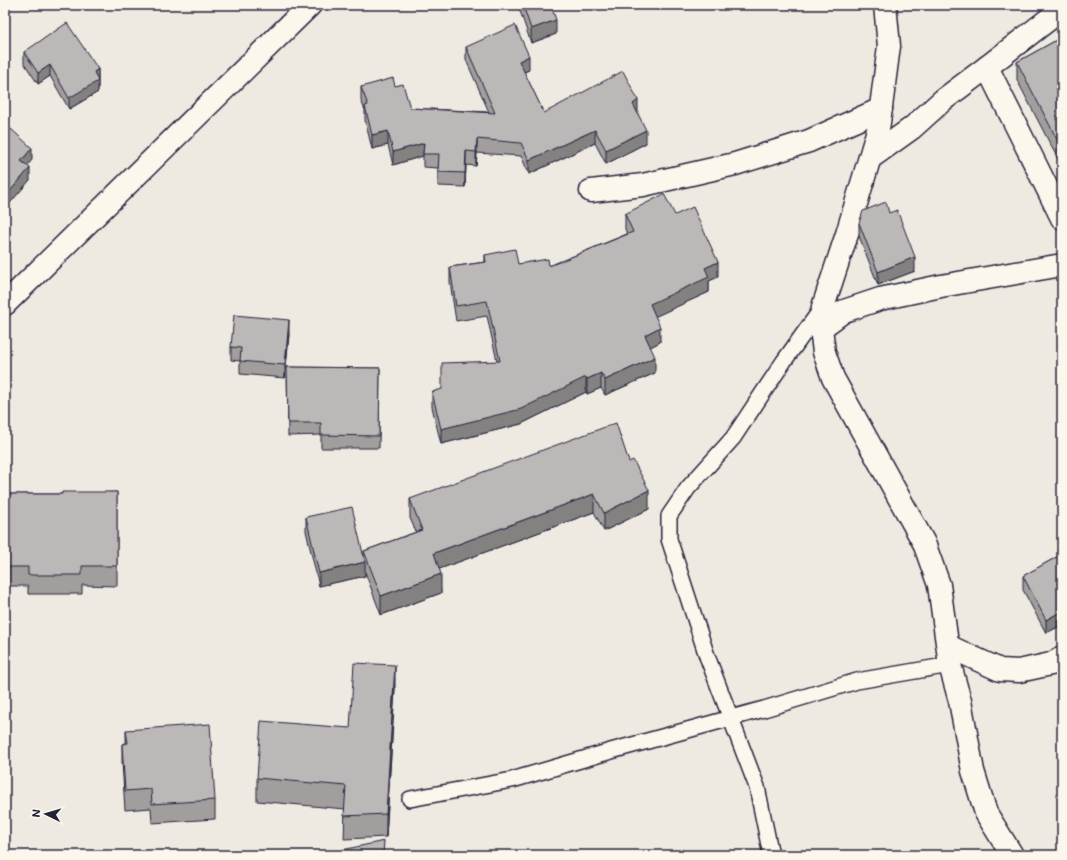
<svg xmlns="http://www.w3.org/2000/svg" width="1067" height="860" font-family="Mali,sans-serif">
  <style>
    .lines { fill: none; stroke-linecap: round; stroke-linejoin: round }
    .service-casing { stroke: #22223b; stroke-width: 18 }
    .minor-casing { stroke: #22223b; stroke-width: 25 }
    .service { stroke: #fbf7ec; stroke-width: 15 }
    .minor { stroke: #fbf7ec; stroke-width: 22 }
    .wall { fill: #a29e9e; stroke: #22223b }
    .shaded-wall { fill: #848181; stroke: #22223b }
    .building { fill: #bcb8b8; stroke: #22223b }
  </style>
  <rect width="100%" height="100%" fill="#eeeae2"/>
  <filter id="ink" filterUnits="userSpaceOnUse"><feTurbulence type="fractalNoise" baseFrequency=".025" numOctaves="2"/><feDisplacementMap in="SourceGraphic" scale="8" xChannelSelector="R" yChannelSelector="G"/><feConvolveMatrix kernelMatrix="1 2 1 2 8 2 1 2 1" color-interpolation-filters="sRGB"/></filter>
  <g filter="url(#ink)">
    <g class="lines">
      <g class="service-casing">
        <g id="service">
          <path d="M 410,799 L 512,780 L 611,751 L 764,709 L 857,681 L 950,665"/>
          <path d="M 771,855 L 757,787 L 707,656 L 669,539 L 669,516 L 688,488 L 733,438 L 784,361 L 822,308"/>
        </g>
      </g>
      <g class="minor-casing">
        <g id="minor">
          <path d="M 885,5 L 889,46 L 878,130 L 847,234 L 823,307 L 821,328 L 824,352 L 833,378 L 924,543 L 939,585 L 950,665 L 960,701 L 973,771 L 986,813 L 1012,855"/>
          <path d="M 987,67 L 1062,218"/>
          <path d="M 870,158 L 912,128 L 943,100 L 987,67 L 1062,9"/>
          <path d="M 591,191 L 643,185 L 735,164 L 809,141 L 881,109"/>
          <path d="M 5,304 L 310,5"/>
          <path d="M 821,328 L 844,311 L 880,299 L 941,286 L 1062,265"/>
          <path d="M 948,646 L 1000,670 L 1019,671 L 1051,664 L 1062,658"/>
        </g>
      </g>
      <use href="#service" class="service"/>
      <use href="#minor" class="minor"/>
    </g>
    <g class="wall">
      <path d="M 518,5 L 551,5 L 556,34 L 531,43 Z"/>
      <path d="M 1062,37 L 1062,167 L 1017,80 L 1017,62 Z"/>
      <path d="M 466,47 L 529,70 L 524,72 L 544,113 L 638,114 L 646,143 L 606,164 L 595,143 L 529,174 L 521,156 L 477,153 L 476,166 L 466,165 L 465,187 L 438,186 L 438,168 L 423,167 L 423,156 L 393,165 L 388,145 L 372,149 L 365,120 L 365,110 L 361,101 L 361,87 L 395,86 L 410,108 L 489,112 L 466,60 Z"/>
      <path d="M 24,52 L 98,69 L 98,92 L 69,109 L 50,76 L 38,84 L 24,63 Z"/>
      <path d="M 625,214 L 675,215 L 718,277 L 709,281 L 709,292 L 655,316 L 660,342 L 650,347 L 655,373 L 605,395 L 601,388 L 587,394 L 586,392 L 521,424 L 441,444 L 432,407 L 432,392 L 442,390 L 497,361 L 487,316 L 456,321 L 450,282 L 450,267 L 485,262 L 485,255 L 518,264 L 549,266 L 627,234 L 625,229 Z"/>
      <path d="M 859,223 L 915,271 L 878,285 L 859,236 Z"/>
      <path d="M 289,334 L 285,378 L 240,374 L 240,361 L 231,360 L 231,347 Z"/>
      <path d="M 287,367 L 380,368 L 379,448 L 321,448 L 321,435 L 288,436 Z"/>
      <path d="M 629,462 L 649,509 L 604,531 L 594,512 L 439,569 L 441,593 L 381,615 L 365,572 L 365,576 L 319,586 L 306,531 L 306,517 L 364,558 L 364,551 L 416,532 L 410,518 L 410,499 Z"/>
      <path d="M 117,492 L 117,586 L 82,585 L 82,594 L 28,594 L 28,586 L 5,586 L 5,494 L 62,494 Z"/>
      <path d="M 1062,554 L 1062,625 L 1046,633 L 1023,590 L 1023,576 Z"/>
      <path d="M 395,688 L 386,837 L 344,839 L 345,809 L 257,801 L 257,778 L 350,728 Z"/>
      <path d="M 126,730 L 215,800 L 215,819 L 152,823 L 151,808 L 125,810 L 122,762 L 122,744 L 126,743 Z"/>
    </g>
    <g class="shaded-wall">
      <path d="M 556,20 L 556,34 L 531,43 L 531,29 Z"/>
      <path d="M 529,56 L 529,70 L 519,74 L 519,61 Z"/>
      <path d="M 50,65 L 50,76 L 38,84 L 38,73 Z"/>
      <path d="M 98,69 L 98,92 L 69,109 L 69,98 L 94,72 Z"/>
      <path d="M 638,100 L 638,114 L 633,117 L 633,104 Z"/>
      <path d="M 595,130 L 595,143 L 529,174 L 529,160 Z"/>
      <path d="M 646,130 L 646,143 L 606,164 L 606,150 Z"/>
      <path d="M 388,131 L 388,145 L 372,149 L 372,135 Z"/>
      <path d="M 477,139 L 477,153 L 476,166 L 476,152 Z"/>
      <path d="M 424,143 L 423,156 L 393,165 L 393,152 Z"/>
      <path d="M 32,148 L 32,160 L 21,173 L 21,161 Z"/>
      <path d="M 466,151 L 466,165 L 465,187 L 465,173 Z"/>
      <path d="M 30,168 L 30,180 L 5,209 L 5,197 Z"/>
      <path d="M 915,257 L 915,271 L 878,285 L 878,272 Z"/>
      <path d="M 718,262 L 718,277 L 709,281 L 709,292 L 650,319 L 650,304 L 705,268 Z"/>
      <path d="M 289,320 L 289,334 L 285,378 L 285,365 Z"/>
      <path d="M 660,327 L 660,342 L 645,350 L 645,335 Z"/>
      <path d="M 655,357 L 655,373 L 605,395 L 605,380 Z"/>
      <path d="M 601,373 L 601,388 L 587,394 L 587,379 Z"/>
      <path d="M 586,377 L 586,392 L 521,424 L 441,444 L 441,429 Z"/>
      <path d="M 649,490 L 649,509 L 604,531 L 604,513 Z"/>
      <path d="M 594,494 L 594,512 L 434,571 L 434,553 Z"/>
      <path d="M 365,562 L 365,576 L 319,586 L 319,573 Z"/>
      <path d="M 441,574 L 441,593 L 381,615 L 381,596 Z"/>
      <path d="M 1062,611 L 1062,625 L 1046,633 L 1046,620 Z"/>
      <path d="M 395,665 L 395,688 L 386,837 L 386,814 Z"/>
    </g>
    <g class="building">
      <path d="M 523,5 L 551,5 L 556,20 L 531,29 Z"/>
      <path d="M 67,23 L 98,69 L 94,72 L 98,81 L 69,98 L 50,65 L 38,73 L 24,52 Z"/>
      <path d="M 515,25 L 529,56 L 519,61 L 544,113 L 623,71 L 638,100 L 633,104 L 646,130 L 606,150 L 595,130 L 529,160 L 521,143 L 477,139 L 476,152 L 466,151 L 465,173 L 438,172 L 439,154 L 423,154 L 424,143 L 393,152 L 388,131 L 372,135 L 365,106 L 368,105 L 361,87 L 393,78 L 395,86 L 403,84 L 410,108 L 495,113 L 466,47 Z"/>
      <path d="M 1062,37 L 1062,149 L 1017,62 Z"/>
      <path d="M 11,129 L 32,148 L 21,161 L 30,168 L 5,197 L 5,136 Z"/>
      <path d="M 664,194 L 675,215 L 693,207 L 718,262 L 705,268 L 709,277 L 650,304 L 660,327 L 645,335 L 655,357 L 605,380 L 601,373 L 587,379 L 586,377 L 521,409 L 441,429 L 432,392 L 442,389 L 442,363 L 500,361 L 487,301 L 456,306 L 450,267 L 486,262 L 485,255 L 515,249 L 518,264 L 548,259 L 549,266 L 633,232 L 625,214 Z"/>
      <path d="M 886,202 L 889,213 L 897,210 L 915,257 L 878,272 L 859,223 L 863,211 Z"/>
      <path d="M 234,315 L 289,320 L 285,365 L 240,361 L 241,348 L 231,347 Z"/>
      <path d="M 287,367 L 380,368 L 379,436 L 321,435 L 321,423 L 288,423 Z"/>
      <path d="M 616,423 L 629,462 L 633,460 L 649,490 L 604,513 L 594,494 L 434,553 L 441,574 L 381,596 L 364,551 L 422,530 L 410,499 Z"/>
      <path d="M 62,492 L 117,492 L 117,566 L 82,566 L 82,575 L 28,575 L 28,567 L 5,567 L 5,494 L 62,494 Z"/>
      <path d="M 352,507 L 365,562 L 319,573 L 306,517 Z"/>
      <path d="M 1062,554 L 1062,612 L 1062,611 L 1046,620 L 1023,576 Z"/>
      <path d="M 354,663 L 395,665 L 386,814 L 344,816 L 346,786 L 257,778 L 261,721 L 350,728 Z"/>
      <path d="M 210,724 L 215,800 L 152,804 L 151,789 L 125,791 L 122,744 L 128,743 L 126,730 Z"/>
      <path d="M 384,841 L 383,855 L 342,855 L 342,850 Z"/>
    </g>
  </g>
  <rect width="1067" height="860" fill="none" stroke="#fbf7ec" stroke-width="20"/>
  <rect x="10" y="10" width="1047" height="840" fill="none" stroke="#22223b" stroke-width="1.5" filter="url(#ink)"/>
  <g transform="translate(46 814) rotate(275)" stroke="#fbf7ec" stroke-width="3" paint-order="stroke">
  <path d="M0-3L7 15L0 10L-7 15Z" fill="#22223b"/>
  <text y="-6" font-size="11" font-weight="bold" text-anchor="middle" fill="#22223b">N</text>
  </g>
</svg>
